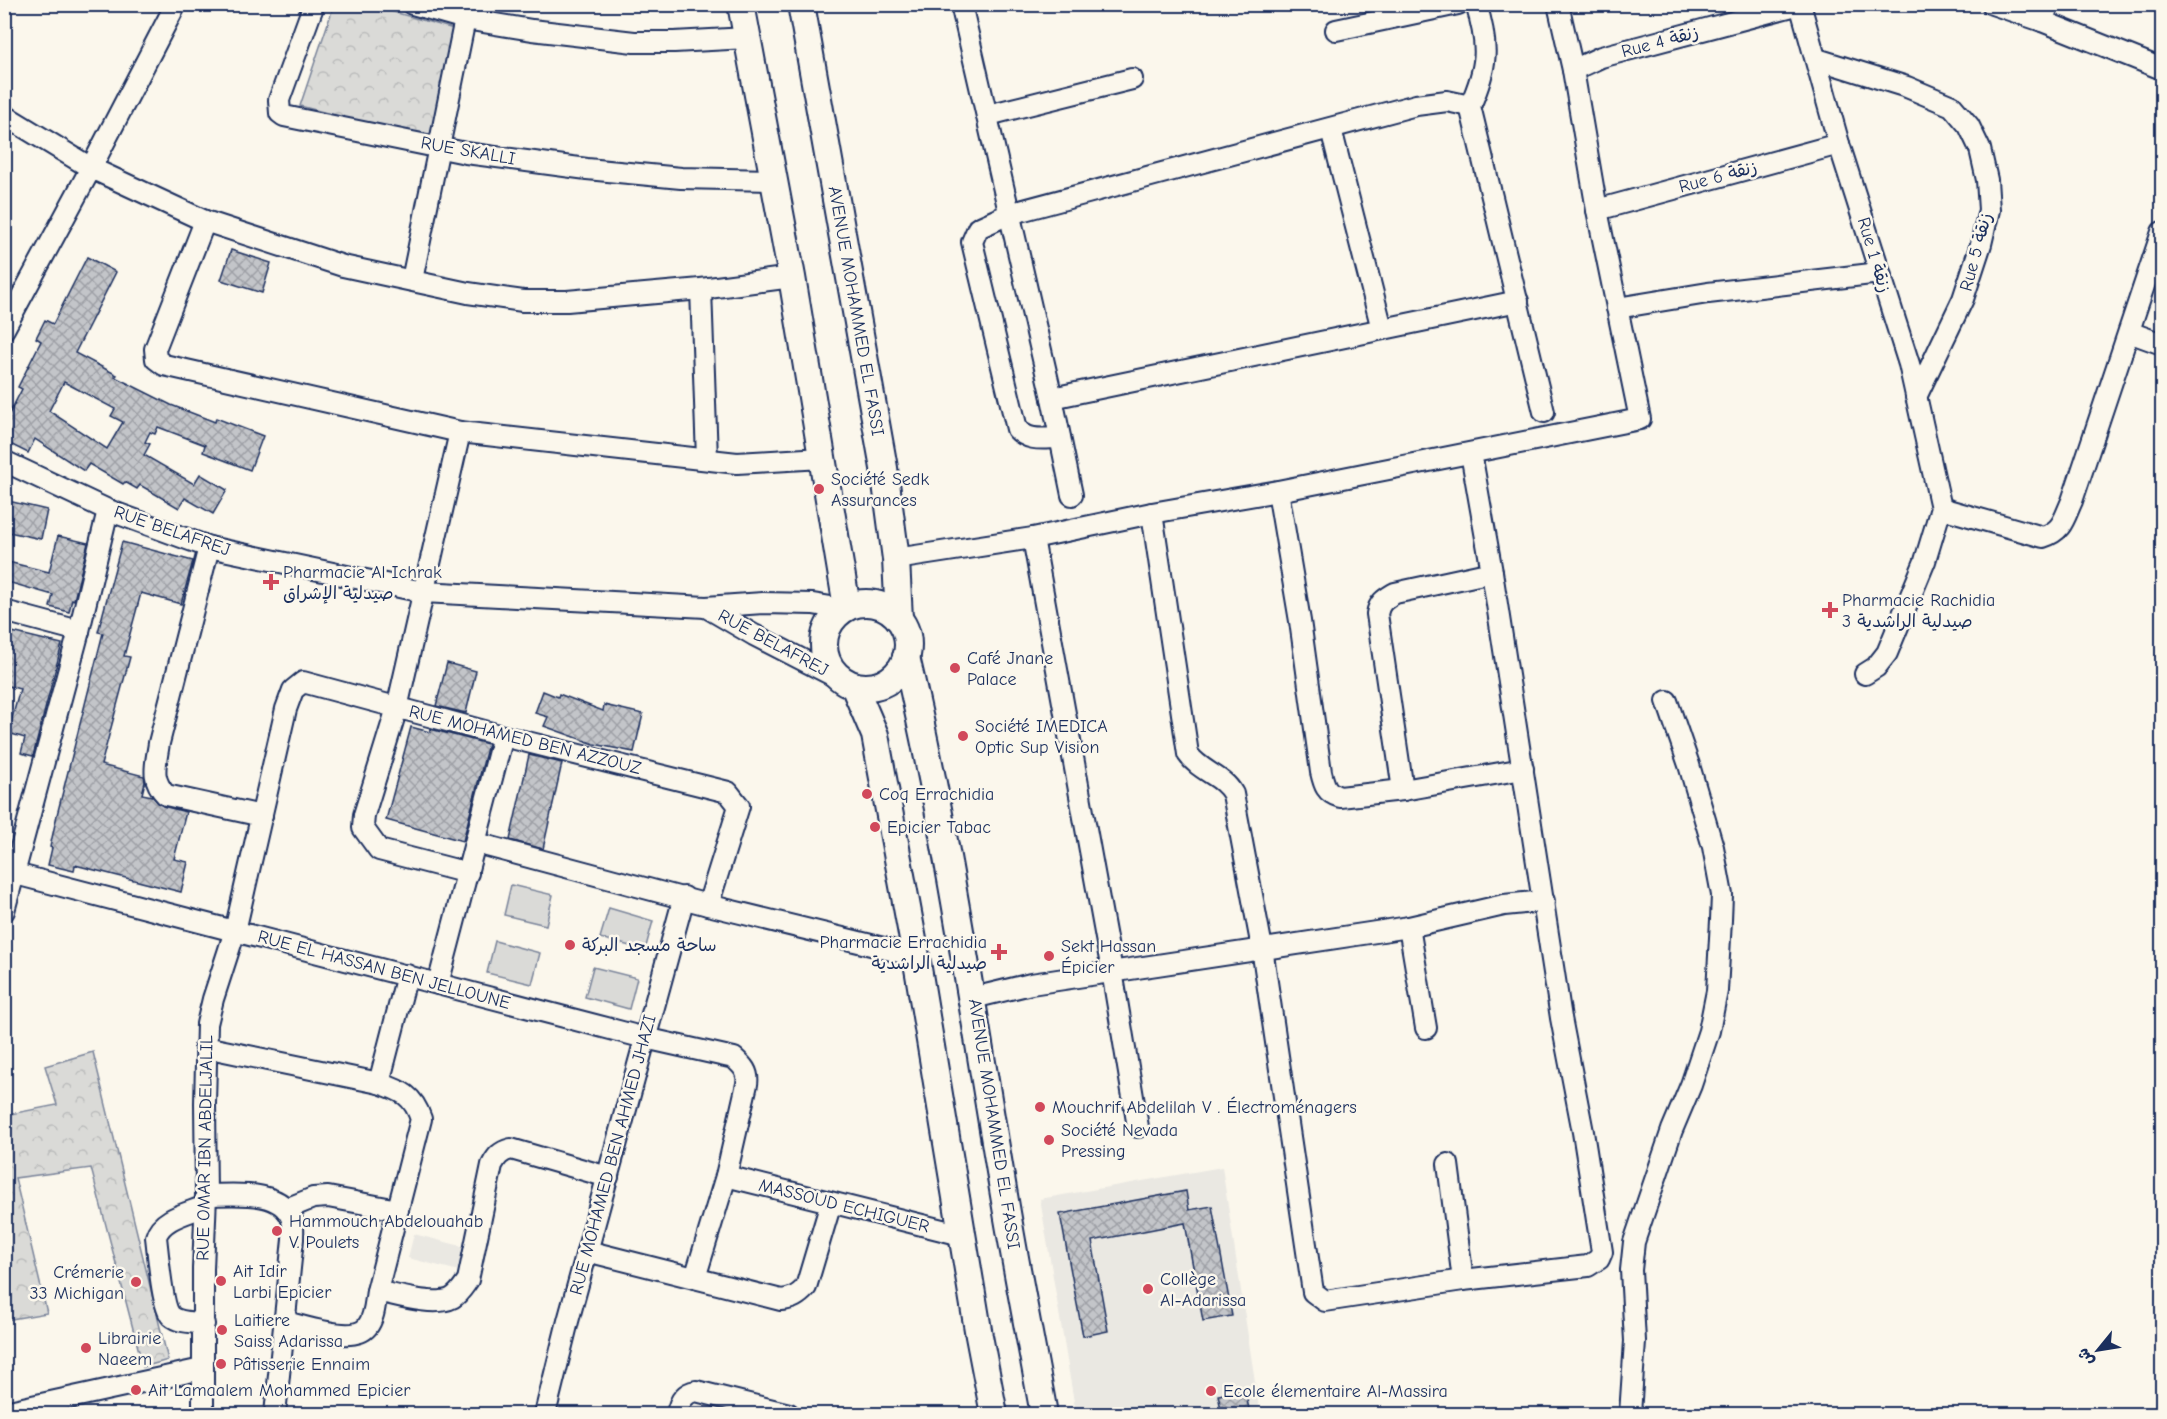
<svg xmlns="http://www.w3.org/2000/svg" width="2167" height="1419" font-family="'Comic Neue','Playpen Sans Arabic',sans-serif">
  <style>
    .built { fill: #eae8e2 }
    .green { fill: #dadad7; stroke: #7a849a; stroke-width: 1.5 }
    .park { fill: url(#park-crowns); stroke: #7a849a; stroke-width: 1.5 }
    .building { fill: url(#building-cross-hatch); stroke: #1b2f5e; stroke-width: 1.5; fill-rule: evenodd }
    .lines { fill: none; stroke-linecap: round; stroke-linejoin: round }
    .minor-casing { stroke: #1b2f5e; stroke-width: 24 }
    .major-casing { stroke: #1b2f5e; stroke-width: 30 }
    .minor { stroke: #fbf7ec; stroke-width: 20 }
    .major { stroke: #fbf7ec; stroke-width: 26 }
    .poi-dot { fill: #d1495b; stroke: #fbf7ec; stroke-width: 2 }
    .labels { text-anchor: middle; dominant-baseline: central; stroke-width: 5; stroke-linejoin: round; paint-order: stroke }
    .street-label { font-size: 18px; fill: #1b2f5e; stroke: #fbf7ec }
    .poi-label { font-size: 18px; fill: #1b2f5e; stroke: #fbf7ec; text-anchor: start }
  </style>
  <defs>
    <pattern id="park-crowns" width="20" height="18" patternUnits="userSpaceOnUse" patternTransform="scale(1.5)"><rect width="20" height="18" fill="#dadad7"/><path d="M2 6a3 3 0 1 1 6 0M12 15a3 3 0 1 1 6 0" fill="none" stroke="#babbbb"/></pattern>
    <pattern id="building-cross-hatch" width="8" height="8" patternUnits="userSpaceOnUse" patternTransform="scale(1.5)"><rect width="8" height="8" fill="#c3c5c9"/><path d="M0 0l8 8M0 8l8-8" fill="none" stroke="#9ea0a6"/></pattern>
  </defs>
  <rect width="100%" height="100%" fill="#fbf7ec"/>
  <filter id="ink" filterUnits="userSpaceOnUse"><feTurbulence type="fractalNoise" baseFrequency=".0167" numOctaves="2"/><feDisplacementMap in="SourceGraphic" scale="12" xChannelSelector="R" yChannelSelector="G"/><feConvolveMatrix kernelMatrix="1 2 1 2 8 2 1 2 1" color-interpolation-filters="sRGB"/></filter>
  <g filter="url(#ink)">
    <g class="built">
      <path d="M 1222,1167 L 1260,1414 L 1076,1414 L 1040,1199 Z"/>
      <path d="M 414,1234 L 469,1248 L 463,1272 L 408,1258 Z"/>
    </g>
    <g class="green">
      <path d="M 511,885 L 553,895 L 546,925 L 504,915 Z"/>
      <path d="M 609,908 L 653,921 L 645,950 L 600,938 Z"/>
      <path d="M 495,941 L 540,953 L 532,984 L 487,973 Z"/>
      <path d="M 593,967 L 637,978 L 629,1009 L 585,997 Z"/>
    </g>
    <g class="park">
      <path d="M 334,5 L 369,5 L 461,31 L 435,141 L 300,106 Z"/>
      <path d="M 93,1052 L 168,1360 L 143,1367 L 91,1168 L 15,1178 L 47,1313 L 5,1320 L 5,1115 L 57,1105 L 45,1066 Z"/>
    </g>
    <g class="building">
      <path d="M 231,250 L 271,263 L 262,293 L 221,280 Z"/>
      <path d="M 87,257 L 116,272 L 75,353 L 117,375 L 115,377 L 171,405 L 215,422 L 216,418 L 263,436 L 250,470 L 203,452 L 205,445 L 158,427 L 155,434 L 150,432 L 145,442 L 150,444 L 144,455 L 194,484 L 200,474 L 227,490 L 213,514 L 185,498 L 179,508 L 140,485 L 137,489 L 125,482 L 123,484 L 89,464 L 84,471 L 35,439 L 28,453 L 4,441 L 4,424 L 22,389 L 18,387 L 41,341 L 36,338 L 45,320 L 53,324 ZM 64,382 L 115,409 L 111,416 L 123,422 L 107,449 L 49,411 Z"/>
      <path d="M 4,500 L 47,510 L 41,539 L 4,531 Z"/>
      <path d="M 58,536 L 88,543 L 74,600 L 72,599 L 69,612 L 50,607 L 53,595 L 4,581 L 4,561 L 49,572 Z"/>
      <path d="M 122,542 L 193,561 L 181,604 L 141,593 L 124,656 L 130,657 L 101,765 L 144,776 L 145,782 L 142,794 L 152,796 L 163,806 L 186,812 L 174,859 L 188,862 L 181,892 L 75,865 L 74,871 L 48,865 L 52,848 L 50,847 L 57,815 L 103,633 L 98,632 Z"/>
      <path d="M 4,630 L 62,644 L 33,756 L 21,753 L 25,738 L 8,733 L 20,689 L 4,685 Z"/>
      <path d="M 447,663 L 476,671 L 466,713 L 436,706 Z"/>
      <path d="M 543,691 L 558,697 L 559,694 L 603,711 L 604,705 L 643,714 L 634,752 L 594,744 L 544,726 L 548,717 L 535,713 Z"/>
      <path d="M 411,727 L 430,732 L 430,729 L 488,744 L 463,841 L 386,820 Z"/>
      <path d="M 529,755 L 562,763 L 543,849 L 510,840 Z"/>
      <path d="M 1186,1191 L 1189,1210 L 1212,1206 L 1232,1316 L 1203,1321 L 1185,1223 L 1092,1241 L 1108,1331 L 1083,1336 L 1060,1214 Z"/>
      <path d="M 1245,1390 L 1250,1414 L 1222,1414 L 1218,1395 Z"/>
    </g>
    <g class="lines">
      <g class="minor-casing">
        <g id="minor">
          <path d="M 314,4 L 279,100 L 280,113 L 284,116 L 466,153 L 587,169 L 681,178 L 773,180"/>
          <path d="M 412,4 L 465,19 L 532,30 L 634,42 L 674,42 L 747,38"/>
          <path d="M 961,4 L 1052,398 L 1072,495"/>
          <path d="M 1476,4 C 1489,46 1488,66 1470,106 L 1544,412"/>
          <path d="M 1558,4 L 1573,70"/>
          <path d="M 1800,4 L 1839,144 L 1909,364 L 1941,508 L 1925,561 L 1887,653 L 1876,667 L 1865,674"/>
          <path d="M 1992,4 L 2042,21 L 2162,69"/>
          <path d="M 2042,21 L 2049,4"/>
          <path d="M 1336,30 L 1458,4"/>
          <path d="M 1817,59 L 1907,87 L 1952,106 L 1969,126 L 1980,149 L 1987,180 L 1989,210 L 1981,244 L 1963,299 L 1916,397"/>
          <path d="M 4,115 L 91,168 L 205,221 L 343,266 L 468,293 L 523,301 L 567,301 L 701,289 L 792,277"/>
          <path d="M 988,115 L 1132,79"/>
          <path d="M 1331,129 L 1382,329"/>
          <path d="M 1597,210 L 1839,144"/>
          <path d="M 205,221 L 155,349 L 156,359 L 164,365 L 460,432 L 737,463 L 822,458"/>
          <path d="M 412,280 L 465,19"/>
          <path d="M 701,289 L 707,459"/>
          <path d="M 1617,308 L 1708,293 L 1880,273"/>
          <path d="M 4,329 L 91,168 L 176,4"/>
          <path d="M 2129,332 L 2162,344"/>
          <path d="M 1052,398 L 1518,301"/>
          <path d="M 460,432 L 397,708 L 364,815 L 363,828 L 379,850 L 468,873"/>
          <path d="M 1060,438 C 1044,438 1029,442 1017,429 L 972,242 L 978,228 L 1009,214 L 1416,105 L 1447,101 L 1470,106"/>
          <path d="M 4,461 L 108,510 L 209,547 L 423,592 L 706,607 L 763,603 L 813,604 L 843,609"/>
          <path d="M 1278,491 L 1300,621 L 1321,772 C 1324,785 1326,793 1340,797 L 1403,790 L 1523,769"/>
          <path d="M 1941,508 L 2043,537 C 2063,531 2064,518 2072,501 L 2162,232"/>
          <path d="M 1152,513 L 1188,754 C 1200,772 1223,775 1233,794 L 1262,948 L 1313,1292 L 1325,1301 L 1463,1280 L 1588,1266 L 1599,1259 L 1602,1252 L 1583,1132 L 1561,1018 L 1492,572 L 1471,453"/>
          <path d="M 1033,538 L 1112,971 L 1138,1127"/>
          <path d="M 209,547 L 159,743 C 156,765 150,778 166,795 L 262,816"/>
          <path d="M 896,559 L 1033,538 L 1152,513 L 1278,491 L 1640,419 L 1597,210 L 1573,70 L 1601,57 L 1800,4"/>
          <path d="M 706,607 L 754,635 L 840,679"/>
          <path d="M 4,611 L 79,631"/>
          <path d="M 1403,790 L 1377,614 C 1379,602 1385,599 1395,593 L 1492,572"/>
          <path d="M 476,843 L 708,905 L 916,956"/>
          <path d="M 4,871 L 645,1038 L 734,1058 C 743,1066 749,1072 747,1084 L 726,1176 L 695,1278"/>
          <path d="M 4,911 L 79,631 L 108,510"/>
          <path d="M 1409,927 L 1426,1028"/>
          <path d="M 438,984 L 503,736"/>
          <path d="M 973,998 L 1031,984 L 1409,927 L 1504,905 L 1544,901"/>
          <path d="M 205,1047 L 379,1083 C 402,1091 413,1095 421,1119 L 377,1291 C 375,1302 375,1317 367,1327 C 353,1344 304,1326 285,1322"/>
          <path d="M 379,1083 L 407,975"/>
          <path d="M 1448,1164 L 1463,1280"/>
          <path d="M 726,1176 L 962,1235"/>
          <path d="M 206,1195 C 232,1195 283,1188 292,1220 C 294,1226 293,1234 293,1239 L 275,1414"/>
          <path d="M 286,1209 L 313,1198 L 328,1197 L 398,1210"/>
          <path d="M 587,1251 L 781,1300 C 792,1299 798,1296 806,1287 L 831,1203"/>
          <path d="M 377,1291 C 396,1295 435,1307 452,1298 C 459,1294 463,1287 468,1280 L 492,1165 C 497,1156 500,1152 511,1149 L 608,1177"/>
          <path d="M 204,1324 C 194,1322 179,1323 171,1316 C 162,1307 158,1252 156,1237 C 161,1218 189,1213 205,1206"/>
          <path d="M 14,1410 L 202,1369"/>
          <path d="M 203,1414 L 203,1269 L 206,1195 L 205,1103 L 207,1024 L 213,999 L 235,931 L 286,709 L 293,690 L 303,682 L 503,736 L 728,792 L 739,806 L 708,905"/>
          <path d="M 545,1414 L 568,1321 L 684,897"/>
          <path d="M 677,1414 C 679,1403 683,1393 696,1391 L 789,1414"/>
          <path d="M 1630,1414 L 1635,1341 L 1631,1270 L 1634,1242 L 1672,1130 L 1691,1085 L 1709,1031 L 1717,991 L 1721,920 L 1722,895 L 1713,847 L 1689,765 L 1667,701"/>
        </g>
      </g>
      <g class="major-casing">
        <g id="major">
          <path d="M 741,4 L 792,277 L 847,607"/>
          <path d="M 801,4 L 884,468 L 896,559 L 899,619"/>
          <circle cx="866" cy="645" r="42"/>
          <path d="M 906,657 C 948,837 974,1019 1005,1201 C 1017,1272 1031,1343 1044,1414"/>
          <path d="M 854,686 L 875,735 L 916,956 L 979,1336 L 994,1414"/>
        </g>
      </g>
      <use href="#minor" class="minor"/>
      <use href="#major" class="major"/>
    </g>
  </g>
  <g class="poi-dot">
    <circle cx="819" cy="489" r="6"/>
    <path d="M268 573h6v6h6v6h-6v6h-6v-6h-6v-6h6z"/>
    <path d="M1827 601h6v6h6v6h-6v6h-6v-6h-6v-6h6z"/>
    <circle cx="955" cy="668" r="6"/>
    <circle cx="963" cy="736" r="6"/>
    <circle cx="867" cy="794" r="6"/>
    <circle cx="875" cy="827" r="6"/>
    <circle cx="570" cy="945" r="6"/>
    <path d="M996 943h6v6h6v6h-6v6h-6v-6h-6v-6h6z"/>
    <circle cx="1049" cy="956" r="6"/>
    <circle cx="1040" cy="1107" r="6"/>
    <circle cx="1049" cy="1140" r="6"/>
    <circle cx="277" cy="1231" r="6"/>
    <circle cx="221" cy="1281" r="6"/>
    <circle cx="136" cy="1282" r="6"/>
    <circle cx="1148" cy="1289" r="6"/>
    <circle cx="222" cy="1330" r="6"/>
    <circle cx="86" cy="1348" r="6"/>
    <circle cx="221" cy="1364" r="6"/>
    <circle cx="136" cy="1390" r="6"/>
    <circle cx="1211" cy="1391" r="6"/>
  </g>
  <g class="labels">
    <g class="street-label">
      <text transform="translate(1660 42) rotate(-15)">Rue 4 زنقة</text>
      <text transform="translate(468 151) rotate(10)">RUE SKALLI</text>
      <text transform="translate(1718 177) rotate(-15)">Rue 6 زنقة</text>
      <text transform="translate(1976 252) rotate(-75)">Rue 5 زنقة</text>
      <text transform="translate(1874 255) rotate(73)">Rue 1 زنقة</text>
      <text transform="translate(856 311) rotate(80)">AVENUE MOHAMMED EL FASSI</text>
      <text transform="translate(172 531) rotate(19)">RUE BELAFREJ</text>
      <text transform="translate(773 643) rotate(28)">RUE BELAFREJ</text>
      <text transform="translate(525 740) rotate(14)">RUE MOHAMED BEN AZZOUZ</text>
      <text transform="translate(384 970) rotate(15)">RUE EL HASSAN BEN JELLOUNE</text>
      <text transform="translate(994 1124) rotate(81)">AVENUE MOHAMMED EL FASSI</text>
      <text transform="translate(205 1148) rotate(-89)">RUE OMAR IBN ABDELJALIL</text>
      <text transform="translate(613 1155) rotate(-75)">RUE MOHAMED BEN AHMED JHAZI</text>
      <text transform="translate(844 1206) rotate(14)">MASSOUD ECHIGUER</text>
    </g>
    <g class="poi-label">
      <text x="831" y="479">Société Sedk<tspan x="831" dy="21">Assurances</tspan></text>
      <text x="283" y="572">Pharmacie Al Ichrak<tspan x="283" dy="21">صيدلية الإشراق</tspan></text>
      <text x="1842" y="600">Pharmacie Rachidia<tspan x="1842" dy="21">3 صيدلية الراشدية</tspan></text>
      <text x="967" y="658">Café Jnane<tspan x="967" dy="21">Palace</tspan></text>
      <text x="975" y="726">Société IMEDICA<tspan x="975" dy="21">Optic Sup Vision</tspan></text>
      <text x="879" y="794">Coq Errachidia</text>
      <text x="887" y="827">Epicier Tabac</text>
      <text x="987" y="942" text-anchor="end">Pharmacie Errachidia<tspan x="987" dy="21">صيدلية الراشدية</tspan></text>
      <text x="582" y="945">ساحة مسجد البركة</text>
      <text x="1061" y="946">Sekt Hassan<tspan x="1061" dy="21">Épicier</tspan></text>
      <text x="1052" y="1107">Mouchrif Abdelilah V . Électroménagers</text>
      <text x="1061" y="1130">Société Nevada<tspan x="1061" dy="21">Pressing</tspan></text>
      <text x="289" y="1221">Hammouch Abdelouahab<tspan x="289" dy="21">V. Poulets</tspan></text>
      <text x="233" y="1271">Ait Idir<tspan x="233" dy="21">Larbi Epicier</tspan></text>
      <text x="124" y="1272" text-anchor="end">Crémerie<tspan x="124" dy="21">33 Michigan</tspan></text>
      <text x="1160" y="1279">Collège<tspan x="1160" dy="21">Al-Adarissa</tspan></text>
      <text x="234" y="1320">Laitiere<tspan x="234" dy="21">Saiss Adarissa</tspan></text>
      <text x="98" y="1338">Librairie<tspan x="98" dy="21">Naeem</tspan></text>
      <text x="233" y="1364">Pâtisserie Ennaim</text>
      <text x="148" y="1390">Ait Lamaalem Mohammed Epicier</text>
      <text x="1223" y="1391">Ecole élementaire Al-Massira</text>
    </g>
  </g>
  <rect width="2167" height="1419" fill="none" stroke="#fbf7ec" stroke-width="24"/>
  <rect x="12" y="12" width="2143" height="1395" fill="none" stroke="#1b2f5e" stroke-width="2" filter="url(#ink)"/>
  <g transform="translate(2098 1350) rotate(240)" stroke="#fbf7ec" stroke-width="4.5" paint-order="stroke">
  <path d="M0-4.5L10 22L0 15L-10 22Z" fill="#1b2f5e"/>
  <text y="-9" font-size="16" font-weight="bold" text-anchor="middle" fill="#1b2f5e">ش</text>
  </g>
</svg>
